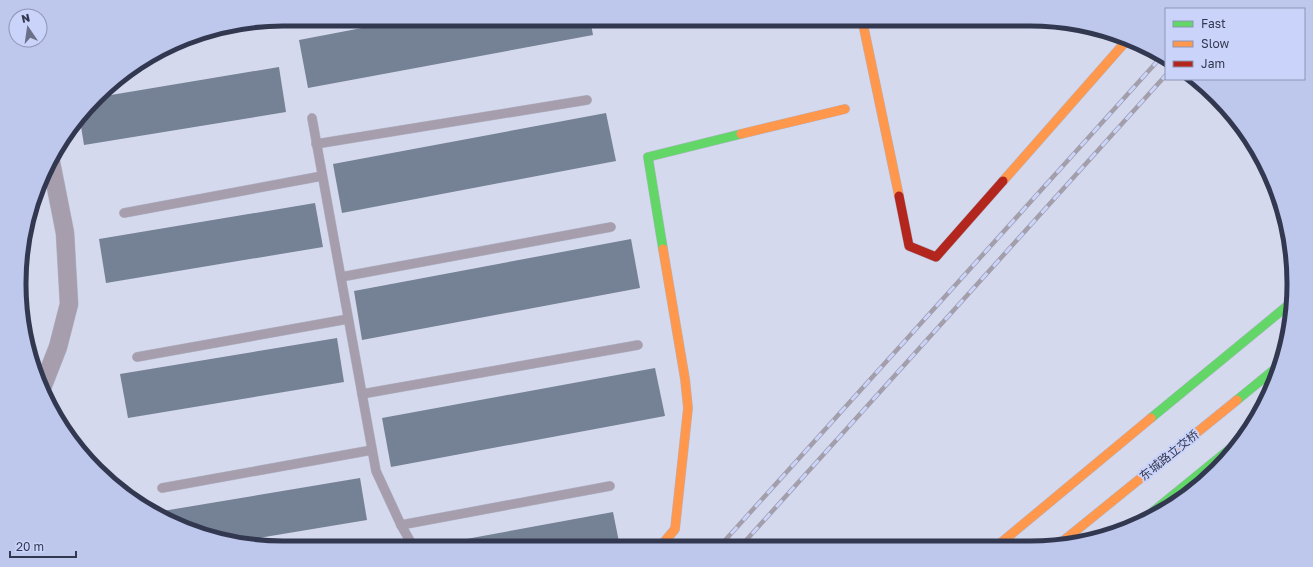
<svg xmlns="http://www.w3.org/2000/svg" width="1313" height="567" font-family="'Golos Text','Noto Sans SC',sans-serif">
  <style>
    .building { fill: #758195 }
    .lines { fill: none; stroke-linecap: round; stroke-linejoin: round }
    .lane-casing { stroke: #b3b7ca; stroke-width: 10 }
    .street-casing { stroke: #b3b7ca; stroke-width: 19 }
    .fast-casing { stroke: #b3b7ca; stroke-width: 10 }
    .slow-casing { stroke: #b3b7ca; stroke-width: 10 }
    .jam-casing { stroke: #b3b7ca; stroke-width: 10 }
    .lane { stroke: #a79ead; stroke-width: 9 }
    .street { stroke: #a79ead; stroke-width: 18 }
    .fast { stroke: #63d668; stroke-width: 9 }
    .slow { stroke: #ff974d; stroke-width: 9 }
    .jam { stroke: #b3261e; stroke-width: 9 }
    .rail-casing { stroke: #a29eac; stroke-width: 4.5 }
    .rail { stroke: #cad3f9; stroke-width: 3; stroke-dasharray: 9; stroke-linecap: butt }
    .labels { text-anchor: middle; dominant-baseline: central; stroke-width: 4; stroke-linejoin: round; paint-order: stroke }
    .street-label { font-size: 12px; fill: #333851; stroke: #cad3f9 }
    .rim { fill: none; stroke: #333851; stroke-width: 5 }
  </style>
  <rect width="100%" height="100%" fill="#d4d9ee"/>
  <g class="building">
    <path d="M 409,19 L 590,19 L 593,35 L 308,88 L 299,40 Z"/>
    <path d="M 279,67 L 286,112 L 84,145 L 80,120 L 99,97 Z"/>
    <path d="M 606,113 L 616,161 L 342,213 L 333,164 Z"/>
    <path d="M 315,203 L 323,247 L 106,283 L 99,239 Z"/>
    <path d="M 631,239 L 640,288 L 362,340 L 354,291 Z"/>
    <path d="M 337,338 L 344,382 L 128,418 L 120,374 Z"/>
    <path d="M 655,368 L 665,416 L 391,467 L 382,418 Z"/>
    <path d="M 360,478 L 367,520 L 241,541 L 198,534 L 151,513 Z"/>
    <path d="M 613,512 L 620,547 L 440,548 L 439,544 Z"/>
  </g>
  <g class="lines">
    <g class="lane-casing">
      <g id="lane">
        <path d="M 312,118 L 376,471 L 401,525 L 414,548"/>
        <path d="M 316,144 L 587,100"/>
        <path d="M 124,213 L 322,176"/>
        <path d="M 341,277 L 611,227"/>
        <path d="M 137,357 L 348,319"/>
        <path d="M 362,394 L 638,345"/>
        <path d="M 162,488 L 372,450"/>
        <path d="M 401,525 L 610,486"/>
      </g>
    </g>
    <g class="street-casing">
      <path id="street" d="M 42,388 L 58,347 L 69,304 L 65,233 L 51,162"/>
    </g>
    <g class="fast-casing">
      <g id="fast">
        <path d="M 663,249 L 648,157 L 741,134"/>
        <path d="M 1237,400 L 1281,364"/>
        <path d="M 1151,418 L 1292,302"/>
        <path d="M 1139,523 L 1242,439"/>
      </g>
    </g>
    <g class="slow-casing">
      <g id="slow">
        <path d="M 862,19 L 899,196"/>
        <path d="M 741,134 L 845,109"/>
        <path d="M 1003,181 L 1128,39"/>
        <path d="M 997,546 L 1151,418"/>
        <path d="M 1057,546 L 1237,400"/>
        <path d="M 660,547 L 675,529 L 688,408 L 685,379 L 663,249"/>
      </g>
    </g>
    <g class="jam-casing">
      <path id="jam" d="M 899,196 L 909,246 L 936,257 L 1003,181"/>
    </g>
    <use href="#lane" class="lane"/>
    <use href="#street" class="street"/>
    <use href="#fast" class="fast"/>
    <use href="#slow" class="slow"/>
    <use href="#jam" class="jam"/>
    <g class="rail-casing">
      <g id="rail">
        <path d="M 719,547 L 1163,55"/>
        <path d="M 740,547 L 1166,75"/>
      </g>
    </g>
    <use href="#rail" class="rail"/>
  </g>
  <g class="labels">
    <g class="street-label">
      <text transform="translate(1169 455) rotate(-39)">东城路立交桥</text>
    </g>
  </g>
  <path d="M0 0H1313V567H0ZM283 26H1030A257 257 0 0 1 1287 283V284A257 257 0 0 1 1030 541H283A257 257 0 0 1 26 284V283A257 257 0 0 1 283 26Z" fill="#bec7ec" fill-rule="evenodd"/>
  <path class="rim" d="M283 26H1030A257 257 0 0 1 1287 283V284A257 257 0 0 1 1030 541H283A257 257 0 0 1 26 284V283A257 257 0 0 1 283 26Z"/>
  <rect x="1165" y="8" width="140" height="72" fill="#cad3f9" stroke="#8e95b6"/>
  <rect x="1173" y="21" width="20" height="6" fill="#63d668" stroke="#8e95b6"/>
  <text x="1201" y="28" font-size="12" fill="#333851">Fast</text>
  <rect x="1173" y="41" width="20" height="6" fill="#ff974d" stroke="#8e95b6"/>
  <text x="1201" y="48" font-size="12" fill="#333851">Slow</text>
  <rect x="1173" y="61" width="20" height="6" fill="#b3261e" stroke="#8e95b6"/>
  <text x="1201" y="68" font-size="12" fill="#333851">Jam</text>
  <g transform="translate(28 28) rotate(347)"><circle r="19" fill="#cad3f9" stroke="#8e95b6"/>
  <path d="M0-3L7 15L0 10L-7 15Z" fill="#6b7088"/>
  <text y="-6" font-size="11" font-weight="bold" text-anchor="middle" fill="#333851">N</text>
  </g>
  <path d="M10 551v6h66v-6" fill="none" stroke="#333851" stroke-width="2"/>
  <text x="16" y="551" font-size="12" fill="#333851" stroke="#cad3f9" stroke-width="3" paint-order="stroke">20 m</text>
</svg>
